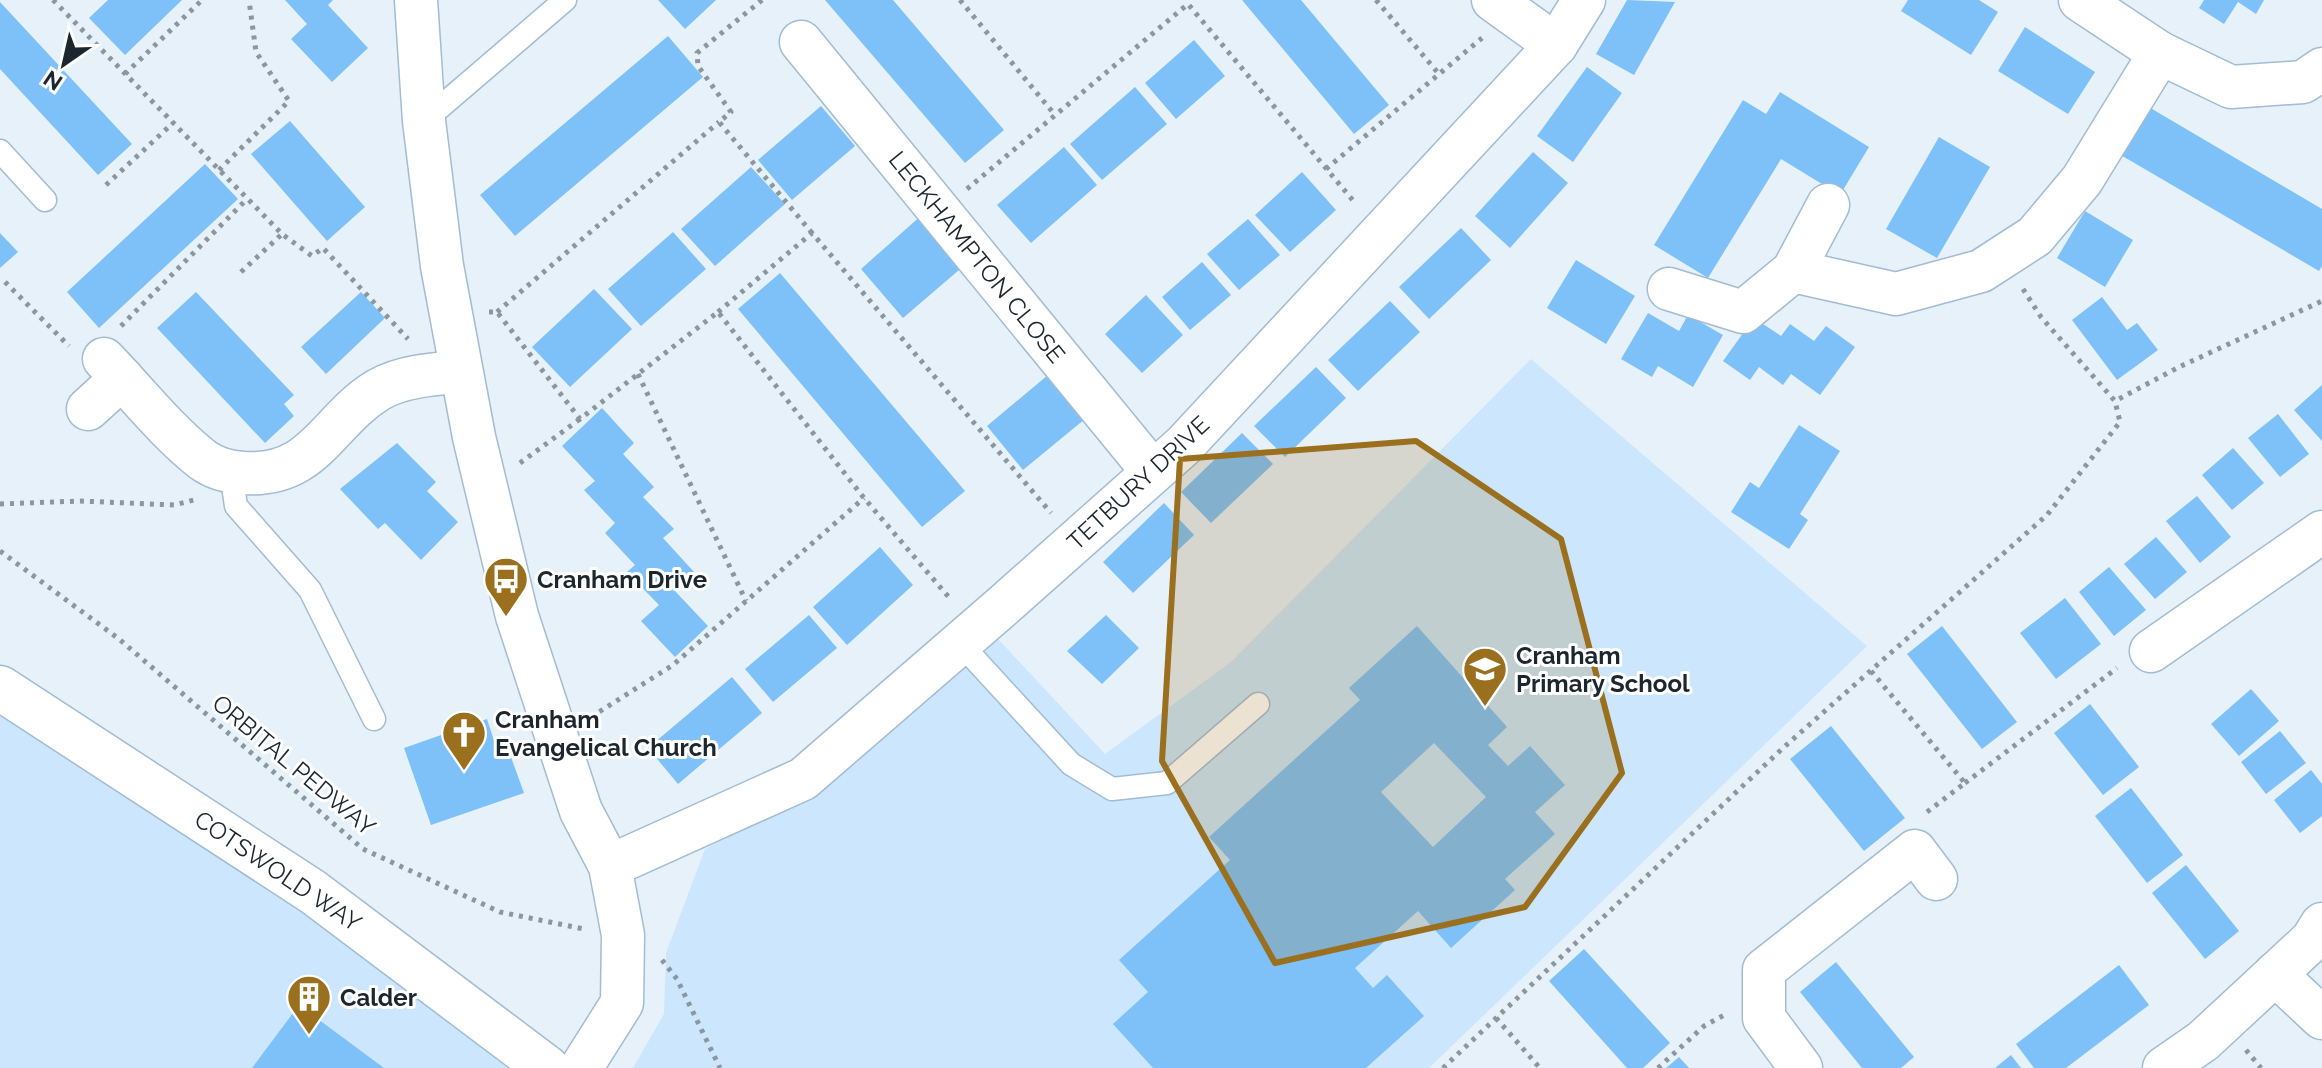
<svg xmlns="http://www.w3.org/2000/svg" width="2322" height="1068" font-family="Raleway,sans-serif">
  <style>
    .built { fill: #cbe6fd }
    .building { fill: #7dc1f8; fill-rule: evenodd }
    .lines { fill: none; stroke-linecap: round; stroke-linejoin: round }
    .service-casing { stroke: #a2bcd3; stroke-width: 25 }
    .minor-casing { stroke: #a2bcd3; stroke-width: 45 }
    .secondary-casing { stroke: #a2bcd3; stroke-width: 47 }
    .path { stroke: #8b969f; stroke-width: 5; stroke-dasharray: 4 6; stroke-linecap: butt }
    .service { stroke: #fff; stroke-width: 22 }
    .minor { stroke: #fff; stroke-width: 42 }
    .secondary { stroke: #fff; stroke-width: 44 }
    .marked { fill: #9a6f1d; fill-opacity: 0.2; stroke: #9a6f1d; stroke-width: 6; stroke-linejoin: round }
    .labels { text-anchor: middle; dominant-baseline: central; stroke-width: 6; stroke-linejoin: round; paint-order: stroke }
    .street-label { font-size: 24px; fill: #1c262f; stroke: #fff }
    .poi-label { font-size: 24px; font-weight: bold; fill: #1c262f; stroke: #fff; text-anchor: start }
  </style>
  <rect width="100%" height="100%" fill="#e6f1fa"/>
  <g class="built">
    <path d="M 1531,359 L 1867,646 L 1429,1068 L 633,1068 L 664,1014 L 666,953 L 705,849 L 805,799 L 998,639 L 1105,754 L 1231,662 Z"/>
    <path d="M 0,709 L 108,776 L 419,994 L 507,1068 L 0,1068 Z"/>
  </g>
  <g class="building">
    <path d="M 108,0 L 182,0 L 125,55 L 89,18 Z"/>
    <path d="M 285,0 L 333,0 L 328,5 L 368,48 L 332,82 L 291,39 L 307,24 Z"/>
    <path d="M 658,0 L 716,0 L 685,29 Z"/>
    <path d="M 825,0 L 893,0 L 1004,130 L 965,163 Z"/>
    <path d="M 1242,0 L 1301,0 L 1389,105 L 1354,134 Z"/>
    <path d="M 1627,0 L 1675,2 L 1634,75 L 1596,54 Z"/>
    <path d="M 1908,0 L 1979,0 L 1998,12 L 1971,55 L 1901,11 Z"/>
    <path d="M 2204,0 L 2264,0 L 2256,14 L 2238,2 L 2224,24 L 2199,8 Z"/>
    <path d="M 0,2 L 132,144 L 98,175 L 0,69 Z"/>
    <path d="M 2025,27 L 2095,72 L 2068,114 L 1998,71 Z"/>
    <path d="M 668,36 L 703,77 L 515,236 L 480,195 Z"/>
    <path d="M 1194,40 L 1225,76 L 1176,119 L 1145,83 Z"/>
    <path d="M 1587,67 L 1622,93 L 1573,162 L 1537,136 Z"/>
    <path d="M 1135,87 L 1167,124 L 1102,180 L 1070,144 Z"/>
    <path d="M 1780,92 L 1869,147 L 1840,195 L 1781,159 L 1708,278 L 1654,245 L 1743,100 L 1766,114 Z"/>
    <path d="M 821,106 L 855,146 L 792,200 L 758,160 Z"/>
    <path d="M 2147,106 L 2322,209 L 2322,266 L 2319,271 L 2119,154 Z"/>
    <path d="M 290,121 L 365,207 L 327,241 L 251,154 Z"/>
    <path d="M 1939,137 L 1990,167 L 1937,258 L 1886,229 Z"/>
    <path d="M 1064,147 L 1097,185 L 1031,243 L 997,205 Z"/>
    <path d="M 1533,152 L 1568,183 L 1510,248 L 1475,216 Z"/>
    <path d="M 205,164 L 238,199 L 99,328 L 67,292 Z"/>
    <path d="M 751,167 L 785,204 L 715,266 L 681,229 Z"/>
    <path d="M 1302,172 L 1336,210 L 1290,252 L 1255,215 Z"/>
    <path d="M 2085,211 L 2133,240 L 2105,287 L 2057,258 Z"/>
    <path d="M 923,214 L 966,264 L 903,318 L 861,269 Z"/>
    <path d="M 1248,219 L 1280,255 L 1239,290 L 1207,254 Z"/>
    <path d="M 1461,228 L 1491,260 L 1429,319 L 1399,287 Z"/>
    <path d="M 673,232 L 706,269 L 641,326 L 608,289 Z"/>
    <path d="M 0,233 L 18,252 L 0,268 Z"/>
    <path d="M 1576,260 L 1635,296 L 1606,344 L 1547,308 Z"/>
    <path d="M 1202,262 L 1231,295 L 1190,330 L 1162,297 Z"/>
    <path d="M 780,273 L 965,491 L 922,527 L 738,309 Z"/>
    <path d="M 594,289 L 632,329 L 570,387 L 532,347 Z"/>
    <path d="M 196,292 L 294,395 L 284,404 L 294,416 L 265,443 L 157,328 Z"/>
    <path d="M 361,292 L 385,318 L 326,374 L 301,347 Z"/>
    <path d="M 1146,295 L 1183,335 L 1142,373 L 1105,334 Z"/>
    <path d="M 2102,297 L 2127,330 L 2137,323 L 2158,350 L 2117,380 L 2072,320 Z"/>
    <path d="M 1390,301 L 1420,332 L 1358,391 L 1328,360 Z"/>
    <path d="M 1648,313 L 1679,331 L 1688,315 L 1723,335 L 1693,387 L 1658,366 L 1652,377 L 1621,359 Z"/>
    <path d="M 1754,318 L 1781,336 L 1790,324 L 1814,341 L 1826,326 L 1855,347 L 1820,395 L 1791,374 L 1783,385 L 1759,367 L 1750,380 L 1723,361 Z"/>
    <path d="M 1316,367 L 1346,398 L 1285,457 L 1254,426 Z"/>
    <path d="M 1054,370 L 1091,414 L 1023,470 L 987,426 Z"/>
    <path d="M 2322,385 L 2322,441 L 2294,410 Z"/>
    <path d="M 602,408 L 634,443 L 623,454 L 654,487 L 643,497 L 674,529 L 663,538 L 694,572 L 674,590 L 708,626 L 675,657 L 641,621 L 659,605 L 627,572 L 635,565 L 605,533 L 615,523 L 584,490 L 595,481 L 562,446 Z"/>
    <path d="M 2278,414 L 2309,454 L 2280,477 L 2248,438 Z"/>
    <path d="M 1799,425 L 1840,451 L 1800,514 L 1808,520 L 1789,549 L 1731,512 L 1750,482 L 1759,488 Z"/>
    <path d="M 1242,433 L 1273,464 L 1211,523 L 1181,492 Z"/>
    <path d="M 397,443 L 436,482 L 427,491 L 458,522 L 421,560 L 385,523 L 378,529 L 340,489 Z"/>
    <path d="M 2233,448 L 2264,483 L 2232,510 L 2202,475 Z"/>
    <path d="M 2197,496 L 2231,537 L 2200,563 L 2166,521 Z"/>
    <path d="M 1164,503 L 1194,535 L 1133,593 L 1103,562 Z"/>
    <path d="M 2156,537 L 2187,572 L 2155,599 L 2124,564 Z"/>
    <path d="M 880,547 L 913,585 L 847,645 L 813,607 Z"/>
    <path d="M 2109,567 L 2146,610 L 2114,636 L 2079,592 Z"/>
    <path d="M 2065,598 L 2101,644 L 2056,679 L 2020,633 Z"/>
    <path d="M 809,615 L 837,648 L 773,702 L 745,669 Z"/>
    <path d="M 1106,615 L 1139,648 L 1102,684 L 1067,651 Z"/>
    <path d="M 1417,626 L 1507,727 L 1488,745 L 1508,766 L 1530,746 L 1565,785 L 1535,812 L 1555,834 L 1505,879 L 1515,890 L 1451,948 L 1418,911 L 1355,968 L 1373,988 L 1387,975 L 1424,1016 L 1366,1068 L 1153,1068 L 1113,1024 L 1148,992 L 1119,960 L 1230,860 L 1209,837 L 1360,700 L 1349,688 ZM 1434,743 L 1486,797 L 1433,847 L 1381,792 Z"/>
    <path d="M 1942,626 L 2017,722 L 1982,749 L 1907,654 Z"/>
    <path d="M 732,677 L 762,713 L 678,784 L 648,748 Z"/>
    <path d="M 2251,689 L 2279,721 L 2239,756 L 2211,724 Z"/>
    <path d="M 2090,704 L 2139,767 L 2103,795 L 2054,733 Z"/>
    <path d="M 487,719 L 497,750 L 507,746 L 524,793 L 431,825 L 404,748 Z"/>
    <path d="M 1831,726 L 1905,818 L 1864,851 L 1790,759 Z"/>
    <path d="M 2280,731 L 2306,763 L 2266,794 L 2241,762 Z"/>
    <path d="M 2311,770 L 2322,784 L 2322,816 L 2300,833 L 2274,800 Z"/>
    <path d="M 2131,788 L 2183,855 L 2147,883 L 2095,816 Z"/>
    <path d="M 2186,865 L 2239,931 L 2205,959 L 2152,893 Z"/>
    <path d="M 1584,949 L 1670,1043 L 1643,1068 L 1627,1068 L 1549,981 Z"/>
    <path d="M 1836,962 L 1914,1057 L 1901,1068 L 1862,1068 L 1800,992 Z"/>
    <path d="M 2119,965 L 2149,1005 L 2066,1068 L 2034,1068 L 2016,1044 Z"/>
    <path d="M 299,1005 L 384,1068 L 252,1068 Z"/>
    <path d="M 2011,1055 L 2021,1068 L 1995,1068 Z"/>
    <path d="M 1679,1057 L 1689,1068 L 1666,1068 Z"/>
  </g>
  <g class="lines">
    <g class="service-casing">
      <g id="service">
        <path d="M 424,121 L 565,0"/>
        <path d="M 0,151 L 45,200"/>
        <path d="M 231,472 L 236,506 L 310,590 L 374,719"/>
        <path d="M 960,643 L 1071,764 L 1112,789 L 1167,783 L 1258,704"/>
      </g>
    </g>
    <g class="minor-casing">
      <g id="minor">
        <path d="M 416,0 L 424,121 L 442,266 L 474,437 L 517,616 L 581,811 L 610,866 L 623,935 L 622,1003 L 581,1068"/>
        <path d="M 1493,0 L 1556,45"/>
        <path d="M 2080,0 L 2160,53 L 2231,87 L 2303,82 L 2322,69"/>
        <path d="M 801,42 L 1153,472"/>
        <path d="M 1793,271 L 1896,294 L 1981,271 L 2035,236 L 2082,180 L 2160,53"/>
        <path d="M 1669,289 L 1743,312 L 1793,271 L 1828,205"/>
        <path d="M 104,359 C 135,391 168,433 203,460 C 214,468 229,472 243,473 C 315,478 327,421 378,390 C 402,376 434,374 461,372"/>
        <path d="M 88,409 L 122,378"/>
        <path d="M 2151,651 L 2322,532"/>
        <path d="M 610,866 L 803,779 L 1005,604 L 1184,445 L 1556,45 L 1584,0"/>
        <path d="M 2275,974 L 2322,1018"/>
        <path d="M 1801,1068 L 1764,1018 L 1764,970 L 1915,851 L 1936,879"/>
        <path d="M 2164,1068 L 2203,1041 L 2312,940 L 2322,924"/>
      </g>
    </g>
    <g class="secondary-casing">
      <path id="secondary" d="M 0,688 L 313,892 L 547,1068"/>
    </g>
    <g class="path">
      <path d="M 53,0 L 282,234 L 312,256 L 323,248 L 408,339"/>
      <path d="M 762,0 L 697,53 L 698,66 L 731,112 L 719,122 L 812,233"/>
      <path d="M 960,0 L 1055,115"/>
      <path d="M 1376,0 L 1439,74"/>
      <path d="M 125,74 L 202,0"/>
      <path d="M 1326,169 L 1482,38"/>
      <path d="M 219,170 L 289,101 L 256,52 L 249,0"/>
      <path d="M 106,185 L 173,123"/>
      <path d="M 967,189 L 1188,4 L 1356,204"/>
      <path d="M 241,272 L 282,234"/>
      <path d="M 5,282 L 69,346"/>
      <path d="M 2023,289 L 2041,317 L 2115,401 L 2179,367 L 2322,301"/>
      <path d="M 489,312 L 497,312 L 580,419 L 718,312 L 864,498 L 952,601"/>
      <path d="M 497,312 L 719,122"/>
      <path d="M 718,312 L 812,233 L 1051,513"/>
      <path d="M 121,326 L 247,199"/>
      <path d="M 638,374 L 746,601"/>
      <path d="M 520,463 L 580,419"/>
      <path d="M 0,504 L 80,501 L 174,505 L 194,500"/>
      <path d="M 0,551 L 119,639 L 363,849 L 500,912 L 584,929"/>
      <path d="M 1871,671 L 1965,783 L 1923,815"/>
      <path d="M 591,717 L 673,665 L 864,498"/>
      <path d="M 1965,783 L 2117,668"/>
      <path d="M 662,960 L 677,979 L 720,1068"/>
      <path d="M 1496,1018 L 1540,1068"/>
      <path d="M 2246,1050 L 2261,1068"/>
      <path d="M 1443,1068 L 1783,748 L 2047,515 L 2120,422 L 2115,401"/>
      <path d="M 1658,1068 L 1704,1026 L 1726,1014"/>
    </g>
    <use href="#service" class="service"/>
    <use href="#minor" class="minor"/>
    <use href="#secondary" class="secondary"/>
  </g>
  <path class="marked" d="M 1416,441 L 1561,539 L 1622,773 L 1525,907 L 1275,963 L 1162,761 L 1180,459 Z"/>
  <defs>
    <g id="bus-pin" transform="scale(2.3)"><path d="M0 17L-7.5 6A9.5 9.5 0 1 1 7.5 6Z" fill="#9a6f1d" stroke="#fff"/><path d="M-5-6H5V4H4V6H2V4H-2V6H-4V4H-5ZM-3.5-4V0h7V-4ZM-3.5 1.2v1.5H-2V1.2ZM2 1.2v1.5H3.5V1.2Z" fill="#fff"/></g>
    <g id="school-pin" transform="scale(2.3)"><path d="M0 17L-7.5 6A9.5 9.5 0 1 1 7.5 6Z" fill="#9a6f1d" stroke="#fff"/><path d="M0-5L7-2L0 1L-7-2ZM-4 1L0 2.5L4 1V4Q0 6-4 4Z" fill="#fff"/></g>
    <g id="church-pin" transform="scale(2.3)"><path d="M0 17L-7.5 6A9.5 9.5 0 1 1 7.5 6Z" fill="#9a6f1d" stroke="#fff"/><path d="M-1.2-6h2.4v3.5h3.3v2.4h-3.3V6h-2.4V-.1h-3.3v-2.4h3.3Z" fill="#fff"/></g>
    <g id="building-pin" transform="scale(2.3)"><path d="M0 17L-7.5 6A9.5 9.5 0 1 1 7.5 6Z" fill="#9a6f1d" stroke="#fff"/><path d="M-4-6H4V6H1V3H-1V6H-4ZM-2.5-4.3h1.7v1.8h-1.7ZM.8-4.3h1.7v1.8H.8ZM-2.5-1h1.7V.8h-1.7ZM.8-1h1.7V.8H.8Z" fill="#fff"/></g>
  </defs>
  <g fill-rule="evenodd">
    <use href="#bus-pin" x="506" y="579"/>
    <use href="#school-pin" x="1485" y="669"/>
    <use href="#church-pin" x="464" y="733"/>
    <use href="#building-pin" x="309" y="997"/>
  </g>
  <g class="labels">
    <g class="street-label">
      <text transform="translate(977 257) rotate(51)">LECKHAMPTON CLOSE</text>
      <text transform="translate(1138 483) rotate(-43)">TETBURY DRIVE</text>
      <text transform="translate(294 765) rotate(40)">ORBITAL PEDWAY</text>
      <text transform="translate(278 871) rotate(34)">COTSWOLD WAY</text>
    </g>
    <g class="poi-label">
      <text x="537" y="579">Cranham Drive</text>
      <text x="1516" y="655">Cranham<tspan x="1516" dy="28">Primary School</tspan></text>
      <text x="495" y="719">Cranham<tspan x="495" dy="28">Evangelical Church</tspan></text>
      <text x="340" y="997">Calder</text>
    </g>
  </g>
  <g transform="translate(64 64) rotate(214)" stroke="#ffffff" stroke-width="6" paint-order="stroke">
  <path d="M0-6L14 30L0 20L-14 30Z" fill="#1c262f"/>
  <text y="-12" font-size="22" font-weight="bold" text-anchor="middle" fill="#1c262f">N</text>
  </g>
</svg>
